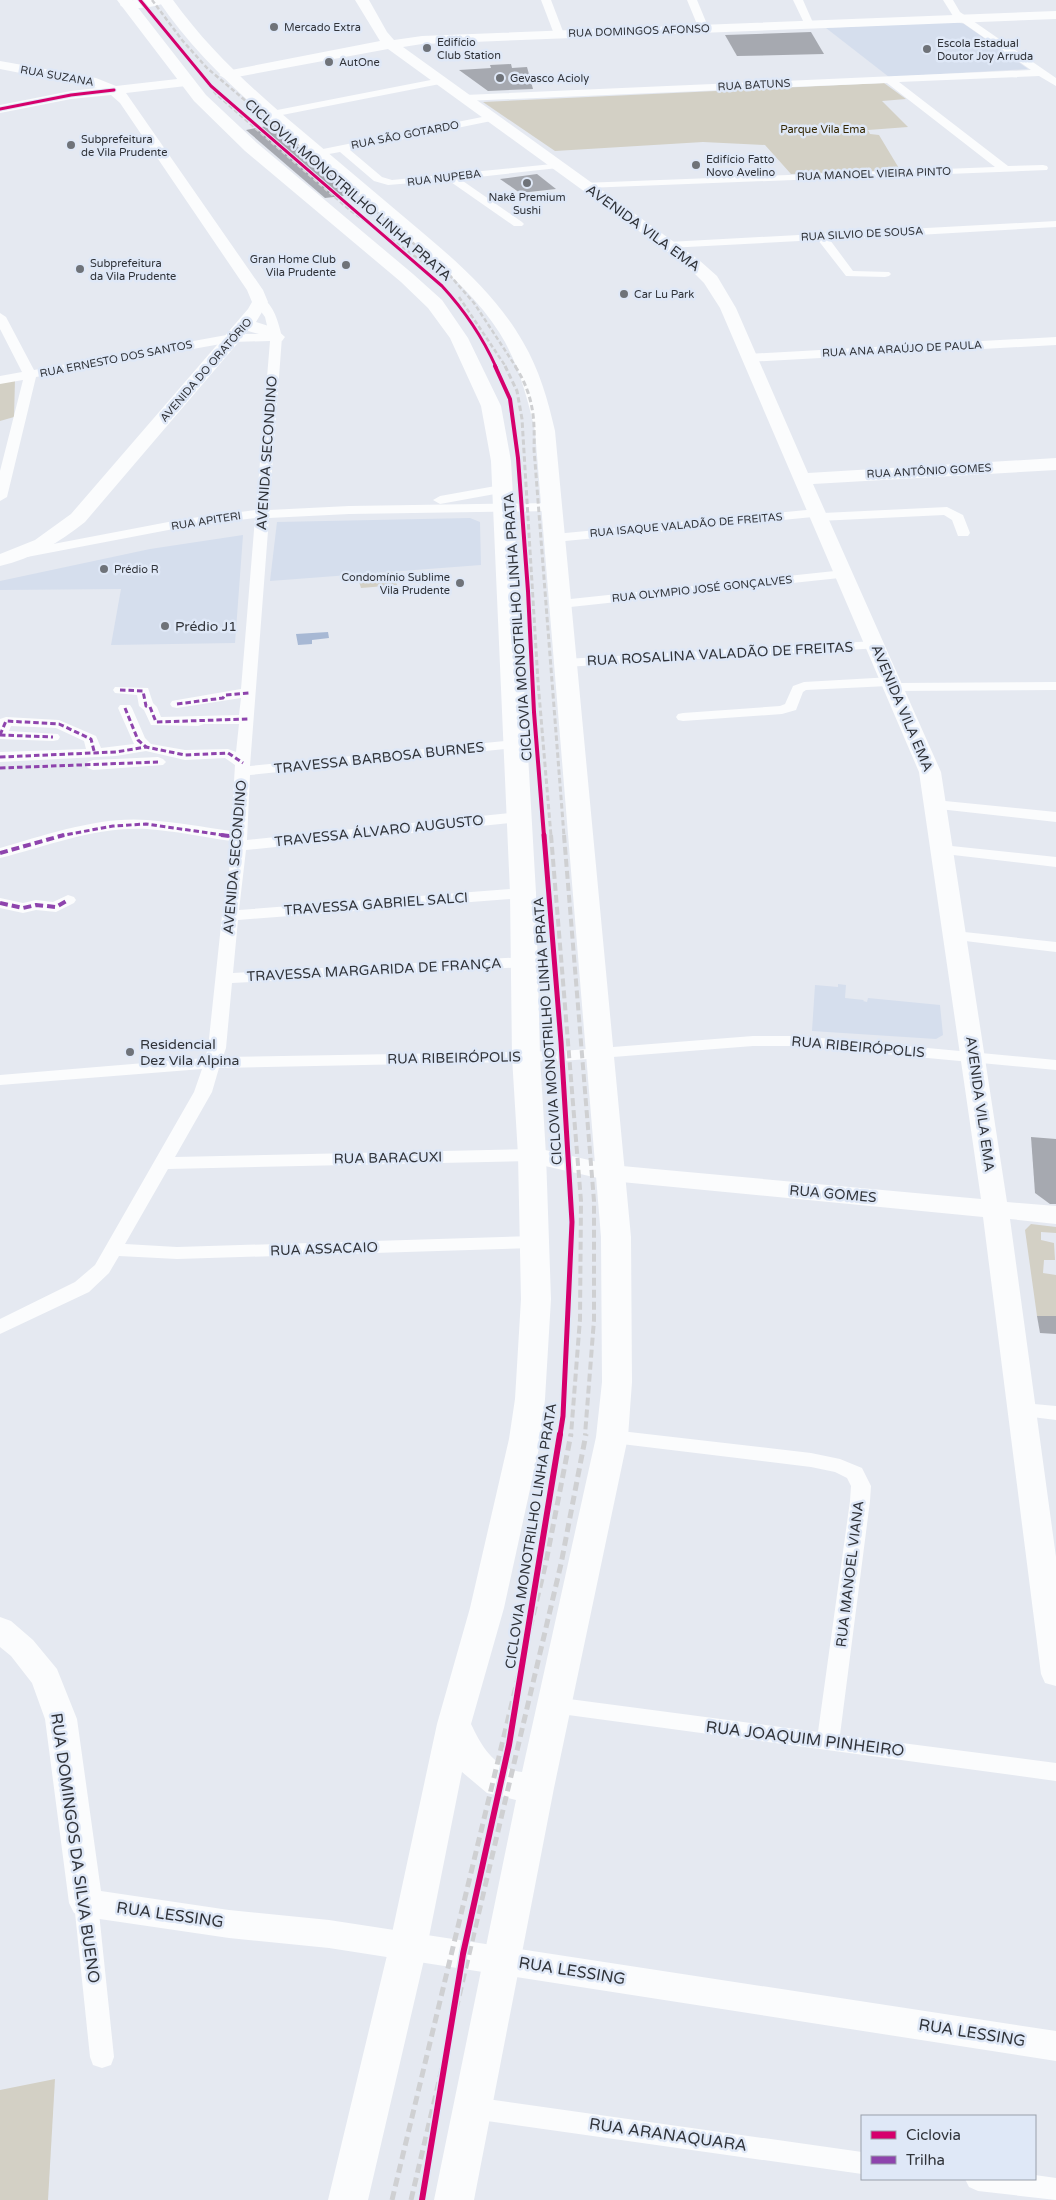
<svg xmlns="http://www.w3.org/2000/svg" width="1056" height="2200" font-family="'Varela Round',sans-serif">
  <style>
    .built { fill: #d5deed }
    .green { fill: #d3d0c5 }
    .water { fill: #a7b8d4 }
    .building { fill: #a6a9b0 }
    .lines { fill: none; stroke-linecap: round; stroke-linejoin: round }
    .street { fill: #fbfcfd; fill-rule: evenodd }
    .secondary { fill: #fbfcfd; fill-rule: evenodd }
    .primary { fill: #fbfcfd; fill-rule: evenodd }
    .rail-far3 { stroke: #cfd0d2; stroke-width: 2.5; stroke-dasharray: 4.5 2.5; stroke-linecap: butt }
    .rail-far2 { stroke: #cfd0d2; stroke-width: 3; stroke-dasharray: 5.5 3; stroke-linecap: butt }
    .rail-far1 { stroke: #cfd0d2; stroke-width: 4; stroke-dasharray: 8 4; stroke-linecap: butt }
    .rail { stroke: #cfd0d2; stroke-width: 5; stroke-dasharray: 9 5; stroke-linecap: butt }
    .quiet-far1 { stroke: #8e44ad; stroke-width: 3; stroke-dasharray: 5.5 3; stroke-linecap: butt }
    .quiet { stroke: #8e44ad; stroke-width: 4; stroke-dasharray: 8 4; stroke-linecap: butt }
    .cycleway-far3-casing { stroke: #dfe8f7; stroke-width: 5 }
    .cycleway-far2-casing { stroke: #dfe8f7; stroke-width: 6 }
    .cycleway-far1-casing { stroke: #dfe8f7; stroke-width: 8 }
    .cycleway-casing { stroke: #dfe8f7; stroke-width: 9 }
    .cycleway-far3 { stroke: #d6006c; stroke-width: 3 }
    .cycleway-far2 { stroke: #d6006c; stroke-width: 4 }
    .cycleway-far1 { stroke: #d6006c; stroke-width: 5 }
    .cycleway { stroke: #d6006c; stroke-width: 6 }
    .poi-dot { fill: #6f7379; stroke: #dfe8f7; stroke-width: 2 }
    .labels { text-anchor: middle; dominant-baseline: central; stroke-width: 5; stroke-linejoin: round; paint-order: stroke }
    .far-poi-label { font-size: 11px; fill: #303339; stroke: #dfe8f7; text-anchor: start }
    .far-street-label { font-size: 11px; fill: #303339; stroke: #dfe8f7 }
    .far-park-label { font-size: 11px; fill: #352804; stroke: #dfe8f7 }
    .street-label { font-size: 14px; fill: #303339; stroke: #dfe8f7 }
    .poi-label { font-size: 14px; fill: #303339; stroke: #dfe8f7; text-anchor: start }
    .near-street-label { font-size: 16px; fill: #303339; stroke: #dfe8f7 }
  </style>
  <rect width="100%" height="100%" fill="#e5e9f1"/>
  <g class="built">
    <path d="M 956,22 L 964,24 L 1028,69 L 889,77 L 826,28 Z"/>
    <path d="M 470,518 L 480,522 L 481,565 L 270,581 L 277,522 Z"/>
    <path d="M 243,535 L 235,643 L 111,645 L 121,589 L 0,590 L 0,581 L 150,549 Z"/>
    <path d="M 838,984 L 846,985 L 845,998 L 864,1000 L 863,1001 L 867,1002 L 868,998 L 940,1005 L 943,1035 L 936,1039 L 812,1031 L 815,985 L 838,987 Z"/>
  </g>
  <g class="green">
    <path d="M 884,83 L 906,99 L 882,101 L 908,127 L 868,130 L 870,134 L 879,135 L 900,170 L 791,174 L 765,145 L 703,142 L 555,151 L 483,102 Z"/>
    <path d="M 15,379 L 14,417 L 0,421 L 0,382 Z"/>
    <path d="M 393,572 L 397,585 L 361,588 L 357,575 Z"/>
    <path d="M 1031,1224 L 1056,1227 L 1056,1233 L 1041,1232 L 1041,1240 L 1054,1243 L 1055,1260 L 1044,1260 L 1043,1273 L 1056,1275 L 1056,1316 L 1037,1316 L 1025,1230 Z"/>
    <path d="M 55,2079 L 48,2200 L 0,2200 L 0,2090 Z"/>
  </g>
  <path class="water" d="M 328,632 L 329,638 L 312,640 L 312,644 L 298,645 L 296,634 Z"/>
  <g class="building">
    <path d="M 811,32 L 824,54 L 737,56 L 725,35 Z"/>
    <path d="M 511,64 L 512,68 L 527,67 L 533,89 L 488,91 L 459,70 L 491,68 L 490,65 Z"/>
    <path d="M 272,125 L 328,172 L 350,195 L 325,198 L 246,130 Z"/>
    <path d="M 537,174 L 556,189 L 520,193 L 500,179 Z"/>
    <path d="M 1031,1137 L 1056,1139 L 1056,1204 L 1050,1204 L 1035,1193 Z"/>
    <path d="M 1037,1316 L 1056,1316 L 1056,1334 L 1040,1333 Z"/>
  </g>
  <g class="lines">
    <g class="street">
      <path d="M 541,0 L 551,0 L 564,34 L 562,36 L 556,36 L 554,34 Z"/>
      <path d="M 687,0 L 697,0 L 709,29 L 707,31 L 701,31 L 699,29 Z"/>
      <path d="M 793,0 L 803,0 L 814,25 L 812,27 L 806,27 Z"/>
      <path d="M 943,0 L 953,0 L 960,12 L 1056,78 L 1056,86 L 1039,76 L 899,82 L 1008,166 L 1043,165 L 1047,166 L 1048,168 L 1047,170 L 586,188 L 581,185 L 582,183 L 995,167 L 887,83 L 465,101 L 460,98 L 465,95 L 1031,70 L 953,16 Z"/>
      <path d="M 441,78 L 445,79 L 445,83 L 272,117 L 267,114 L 272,111 Z"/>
      <path d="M 492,115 L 497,118 L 496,120 L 350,150 L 382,177 L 392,180 L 562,163 L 563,165 L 562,167 L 558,168 L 460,179 L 522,222 L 524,224 L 522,226 L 514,226 L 448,180 L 388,185 L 374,181 L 340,152 L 318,156 L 313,153 L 318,150 Z"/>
      <path d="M 1056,221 L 1056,227 L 830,240 L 853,271 L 889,272 L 891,274 L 889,276 L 885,277 L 846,276 L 818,240 L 668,248 L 662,245 L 668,242 Z"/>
      <path d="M 260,298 C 274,302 279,325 282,337 L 269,510 L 349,506 L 552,503 L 559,507 L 552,511 L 349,514 L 269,518 L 250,766 L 515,740 L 520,741 L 522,744 L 520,747 L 515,748 L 250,775 L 247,840 L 519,812 L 524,814 L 527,817 L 524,820 L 519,822 L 246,850 L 239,910 L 523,888 L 529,890 L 531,893 L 529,896 L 523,898 L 238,920 L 233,973 L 525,957 L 531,958 L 533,962 L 531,966 L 525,967 L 232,983 L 226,1048 L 223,1057 L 562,1051 L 753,1036 L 800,1036 L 1056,1060 L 1056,1070 L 800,1046 L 753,1046 L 562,1061 L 219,1068 L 212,1092 L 175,1157 L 532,1149 L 538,1151 L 541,1155 L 538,1159 L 532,1161 L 168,1169 L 125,1244 L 177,1247 L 534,1236 L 541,1238 L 543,1242 L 541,1246 L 534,1248 L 177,1259 L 119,1256 L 109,1273 L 89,1292 L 0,1334 L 0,1319 L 75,1282 L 95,1265 L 194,1092 L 202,1069 L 0,1085 L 0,1075 L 205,1058 L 208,1048 L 222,916 L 229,873 L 231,841 C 203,837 175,831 147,829 C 97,826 48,846 0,858 L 0,848 C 45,835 100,816 147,820 C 175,822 204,827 231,831 L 235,765 L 225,758 L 185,760 L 146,751 L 116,756 L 0,762 L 0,752 L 86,749 L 84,741 L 56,728 L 11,726 L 9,731 L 58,734 L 60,737 L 58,740 L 53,741 L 0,739 L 0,719 L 6,717 L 59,720 L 96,736 L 101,748 L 134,744 L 118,708 L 120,705 L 130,705 L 132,708 L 145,738 L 151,744 L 185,750 L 228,749 L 236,752 L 239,724 L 204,724 L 198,726 L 151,725 L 144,710 L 139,706 L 137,695 L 115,693 L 113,690 L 115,687 L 148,688 L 153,703 L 157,707 L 161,717 L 239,715 L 241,698 L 177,708 L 172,707 L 170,704 L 172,701 L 177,700 L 241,689 L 255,518 L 184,527 L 27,557 L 20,553 L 27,549 L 184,519 L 256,510 L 270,341 L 232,342 L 36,377 L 7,497 L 0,501 L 0,471 L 23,380 L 0,384 L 0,376 L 22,372 L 0,329 L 0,313 L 6,317 L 34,370 L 232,334 L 269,334 L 265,317 L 254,302 Z"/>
      <path d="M 1056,337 L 1056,345 L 748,362 L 742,358 L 748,354 Z"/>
      <path d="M 501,485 L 506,486 L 508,489 L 506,492 L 440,504 L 433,500 L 440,496 Z"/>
      <path d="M 947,507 L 963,515 L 970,533 L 968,536 L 958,536 L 952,520 L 944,515 L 819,521 L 813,517 L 555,542 L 548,538 L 555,534 L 817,509 L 823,513 Z"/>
      <path d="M 844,570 L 849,571 L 851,574 L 849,577 L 561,608 L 554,604 L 561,600 Z"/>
      <path d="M 875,641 L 880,642 L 882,645 L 880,648 L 565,667 L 558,663 L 565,659 Z"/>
      <path d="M 892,677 L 897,678 L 898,683 L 1056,682 L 1056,690 L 894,691 L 889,690 L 888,686 L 806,690 L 803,692 L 796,710 L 782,714 L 683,721 L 678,720 L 676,717 L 678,714 L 683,713 L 780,706 L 785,704 L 793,686 L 804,682 Z"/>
      <path d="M 158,757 L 163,759 L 166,762 L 163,765 L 93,770 L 88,768 L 85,765 L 88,762 L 93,760 Z"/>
      <path d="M 935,800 L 1056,812 L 1056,822 L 930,808 L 927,805 L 930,802 Z"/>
      <path d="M 942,845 L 1056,857 L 1056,867 L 936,853 L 934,850 L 936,847 Z"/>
      <path d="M 68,895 L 74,897 L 76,900 L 74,903 L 56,912 L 36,910 L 23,913 L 0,908 L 0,898 L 23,903 L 36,900 L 53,902 Z"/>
      <path d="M 955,931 L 1056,942 L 1056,952 L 949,939 L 947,936 L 949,933 Z"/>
      <path d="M 1023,1403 L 1056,1406 L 1056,1420 L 1016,1415 L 1013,1410 L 1016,1405 Z"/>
      <path d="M 612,1430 L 811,1453 L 840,1459 L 862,1468 L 871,1486 L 870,1501 L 840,1735 L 1056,1763 L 1056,1781 L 546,1712 L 543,1706 L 546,1700 L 554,1697 L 818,1732 L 850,1501 L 851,1486 L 847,1478 L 835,1472 L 811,1467 L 605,1442 L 602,1437 L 605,1432 Z"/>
      <path d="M 86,1893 L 94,1896 L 98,1903 L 114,2057 L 111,2065 L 102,2068 L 93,2065 L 90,2057 L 74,1903 L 78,1896 Z"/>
      <path d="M 473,2097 L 862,2152 L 862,2174 L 473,2119 L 464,2116 L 461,2108 L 464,2100 Z"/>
      <path d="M 1035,2175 L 1056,2178 L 1056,2200 L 978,2191 L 969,2187 L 965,2179 L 1035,2179 Z"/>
    </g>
    <g class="secondary">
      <path d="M 171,0 C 165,6 126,12 120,5 L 122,2 L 134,0 Z"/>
      <path d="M 355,0 L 369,0 L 387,32 L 394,40 L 422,36 L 1056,11 L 1056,19 L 422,44 L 403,47 L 699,260 L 717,276 L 736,308 L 808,473 L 1056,458 L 1056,470 L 813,484 L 941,772 L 1007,1202 L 1056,1206 L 1056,1224 L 1010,1219 L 1056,1557 L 1056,1686 L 1045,1683 L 1041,1674 L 983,1217 L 611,1181 L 523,1161 L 519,1155 L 523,1149 L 532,1147 L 611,1165 L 981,1199 L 919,772 L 720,308 L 704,283 L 687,266 L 388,49 L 226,79 L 219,75 L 226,71 L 380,41 Z"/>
      <path d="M 0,61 L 96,78 L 116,86 L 186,78 L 191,79 L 193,82 L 191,85 L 186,86 L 126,93 L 263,290 L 268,302 L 256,322 L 275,328 L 285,337 L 282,341 L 270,341 L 259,334 L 248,331 L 85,522 C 59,543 33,558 0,566 L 0,554 L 35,540 L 71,514 L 248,309 L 252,302 L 247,290 L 120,103 L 111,95 L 71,99 L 0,113 L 0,105 L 71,91 L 97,88 L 0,69 Z"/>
      <path d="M 0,1617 L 11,1621 L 33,1640 L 57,1669 L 77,1719 L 101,1891 L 229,1910 L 329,1920 L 1056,2031 L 1056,2061 L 329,1948 L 229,1938 L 86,1917 L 74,1913 L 69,1903 L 45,1719 L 32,1683 L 11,1656 L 0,1647 Z"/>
    </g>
    <path class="primary" d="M 117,0 L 132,0 L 206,95 L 257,143 L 413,274 L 442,300 L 468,338 L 501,406 L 511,461 L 536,893 L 540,1057 L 546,1155 L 551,1299 L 545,1399 L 541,1439 L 504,1608 L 471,1724 C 482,1747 494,1768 522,1772 L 596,1437 L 602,1382 L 601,1237 L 535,431 C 527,396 518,362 499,332 C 472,290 432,259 395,227 C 366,202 338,177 309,153 C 253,106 199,61 158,0 L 173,0 C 214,57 266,101 320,146 C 350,171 380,197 410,222 C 453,258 495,293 523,342 C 539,369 548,400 555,431 L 631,1237 L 632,1382 L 628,1437 L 554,1788 L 474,2200 L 434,2200 L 516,1800 L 487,1793 L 462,1772 L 427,1947 L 368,2200 L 328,2200 L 389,1947 L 437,1724 L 470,1608 L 509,1439 L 515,1399 L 521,1299 L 518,1155 L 512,1057 L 510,893 L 491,461 L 481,406 L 450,338 L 428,308 L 401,282 L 245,151 L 194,101 Z"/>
    <g class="rail-far3">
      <path d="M 152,0 L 182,40 L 207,68 L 446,271 L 474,303 L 516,367"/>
      <path d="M 184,52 L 216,94 L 351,211 L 440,274"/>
      <path d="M 459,297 L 506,367"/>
    </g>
    <g class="rail-far2">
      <path d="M 505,366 L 517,391 L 522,419 L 538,682 L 551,836"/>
      <path d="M 515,366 C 533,394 535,417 534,449 L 564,836"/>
    </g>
    <g class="rail-far1">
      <path d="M 551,835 L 581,1201 L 580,1319 L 571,1435"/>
      <path d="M 564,835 L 594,1201 L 594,1320 L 585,1435"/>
    </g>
    <g class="rail">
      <path d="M 392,2200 L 546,1562 L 571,1434"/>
      <path d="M 411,2200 L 561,1564 L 586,1434"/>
    </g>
    <g class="quiet-far1">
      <path d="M 120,690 L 143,691 L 146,706 L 150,707 L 156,722 L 248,719"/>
      <path d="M 177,704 L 223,698 L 225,695 L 249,693"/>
      <path d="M 125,708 L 138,740 L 146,747"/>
      <path d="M 0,735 L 6,721 L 59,724 L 91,739 L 94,751 L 97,753"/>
      <path d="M 0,735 L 53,737"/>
      <path d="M 0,757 L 116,752 L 146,747 L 185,755 L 228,753 L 243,763"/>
      <path d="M 0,768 L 158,762"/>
      <path d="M 59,836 L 113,826 L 146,824 L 230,836"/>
    </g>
    <g class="quiet">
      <path d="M 221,835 L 238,837"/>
      <path d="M 0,853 L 64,835"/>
      <path d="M 0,903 L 23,908 L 36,905 L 56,907 L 68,900"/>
    </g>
    <g class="cycleway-far3-casing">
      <g id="cycleway-far3">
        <path d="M 140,0 L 211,86 L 442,286 C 465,311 482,336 496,367"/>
        <path d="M 0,109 L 71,95 L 114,90"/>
      </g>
    </g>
    <g class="cycleway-far2-casing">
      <path id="cycleway-far2" d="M 495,366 L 510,399 L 518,458 L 528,591 L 534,712 L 544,836"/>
    </g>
    <g class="cycleway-far1-casing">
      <path id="cycleway-far1" d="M 544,835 L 561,1042 L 572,1222 L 563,1416 L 560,1435"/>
    </g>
    <g class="cycleway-casing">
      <path id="cycleway" d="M 422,2200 L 463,1954 L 509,1745 L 560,1434"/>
    </g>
    <use href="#cycleway-far3" class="cycleway-far3"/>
    <use href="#cycleway-far2" class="cycleway-far2"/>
    <use href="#cycleway-far1" class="cycleway-far1"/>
    <use href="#cycleway" class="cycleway"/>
  </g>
  <g class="poi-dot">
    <circle cx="274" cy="27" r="5"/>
    <circle cx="427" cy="48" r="5"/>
    <circle cx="927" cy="49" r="5"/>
    <circle cx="329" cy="62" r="5"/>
    <circle cx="500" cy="78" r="5"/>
    <circle cx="71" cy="145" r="5"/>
    <circle cx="696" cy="165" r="5"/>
    <circle cx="527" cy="183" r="5"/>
    <circle cx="346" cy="265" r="5"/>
    <circle cx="80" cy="269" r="5"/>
    <circle cx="624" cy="294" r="5"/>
    <circle cx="104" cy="569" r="5"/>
    <circle cx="460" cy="583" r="5"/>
    <circle cx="165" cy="626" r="5"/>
    <circle cx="130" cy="1052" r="5"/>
  </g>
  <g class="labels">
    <g class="far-poi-label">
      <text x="284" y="27">Mercado Extra</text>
      <text x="437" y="42">Edifício<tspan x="437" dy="13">Club Station</tspan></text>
      <text x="937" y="43">Escola Estadual<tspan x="937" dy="13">Doutor Joy Arruda</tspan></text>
      <text x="339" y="62">AutOne</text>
      <text x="510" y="78">Gevasco Acioly</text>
      <text x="81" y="139">Subprefeitura<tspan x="81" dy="13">de Vila Prudente</tspan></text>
      <text x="706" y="159">Edifício Fatto<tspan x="706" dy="13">Novo Avelino</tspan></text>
      <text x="527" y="197" text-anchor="middle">Nakê Premium<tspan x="527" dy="13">Sushi</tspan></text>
      <text x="336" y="259" text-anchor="end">Gran Home Club<tspan x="336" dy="13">Vila Prudente</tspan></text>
      <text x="90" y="263">Subprefeitura<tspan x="90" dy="13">da Vila Prudente</tspan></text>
      <text x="634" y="294">Car Lu Park</text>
      <text x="114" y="569">Prédio R</text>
      <text x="450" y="577" text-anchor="end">Condomínio Sublime<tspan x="450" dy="13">Vila Prudente</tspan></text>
    </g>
    <g class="far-street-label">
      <text transform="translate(639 31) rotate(-2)">RUA DOMINGOS AFONSO</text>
      <text transform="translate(57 76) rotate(10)">RUA SUZANA</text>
      <text transform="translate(754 85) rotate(-3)">RUA BATUNS</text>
      <text transform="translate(405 135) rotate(-11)">RUA SÃO GOTARDO</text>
      <text transform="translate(874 174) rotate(-2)">RUA MANOEL VIEIRA PINTO</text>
      <text transform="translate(444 178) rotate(-7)">RUA NUPEBA</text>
      <text transform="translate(862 234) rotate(-3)">RUA SILVIO DE SOUSA</text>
      <text transform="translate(902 349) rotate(-3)">RUA ANA ARAÚJO DE PAULA</text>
      <text transform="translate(116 359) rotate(-11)">RUA ERNESTO DOS SANTOS</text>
      <text transform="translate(206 370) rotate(-49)">AVENIDA DO ORATÓRIO</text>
      <text transform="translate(929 471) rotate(-3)">RUA ANTÔNIO GOMES</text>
      <text transform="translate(206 521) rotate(-9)">RUA APITERI</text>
      <text transform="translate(686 525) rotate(-5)">RUA ISAQUE VALADÃO DE FREITAS</text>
      <text transform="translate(702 589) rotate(-6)">RUA OLYMPIO JOSÉ GONÇALVES</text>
    </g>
    <g class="far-park-label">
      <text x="823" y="129">Parque Vila Ema</text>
    </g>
    <g class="street-label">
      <text transform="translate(348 190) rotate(41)">CICLOVIA MONOTRILHO LINHA PRATA</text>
      <text transform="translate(643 228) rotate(36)">AVENIDA VILA EMA</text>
      <text transform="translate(267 453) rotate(-86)">AVENIDA SECONDINO</text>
      <text transform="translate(518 627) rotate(-94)">CICLOVIA MONOTRILHO LINHA PRATA</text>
      <text transform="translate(720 654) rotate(-3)">RUA ROSALINA VALADÃO DE FREITAS</text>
      <text transform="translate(902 708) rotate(67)">AVENIDA VILA EMA</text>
      <text transform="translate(379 758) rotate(-6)">TRAVESSA BARBOSA BURNES</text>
      <text transform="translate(379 831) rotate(-6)">TRAVESSA ÁLVARO AUGUSTO</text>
      <text transform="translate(235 857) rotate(-85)">AVENIDA SECONDINO</text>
      <text transform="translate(376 904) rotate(-4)">TRAVESSA GABRIEL SALCI</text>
      <text transform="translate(374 970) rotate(-3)">TRAVESSA MARGARIDA DE FRANÇA</text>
      <text transform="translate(548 1031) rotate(-94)">CICLOVIA MONOTRILHO LINHA PRATA</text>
      <text transform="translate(858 1047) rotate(5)">RUA RIBEIRÓPOLIS</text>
      <text transform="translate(454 1058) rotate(-1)">RUA RIBEIRÓPOLIS</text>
      <text transform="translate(980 1104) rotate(82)">AVENIDA VILA EMA</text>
      <text transform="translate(388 1158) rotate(-1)">RUA BARACUXI</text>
      <text transform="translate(833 1194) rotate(5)">RUA GOMES</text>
      <text transform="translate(324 1249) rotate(-2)">RUA ASSACAIO</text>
      <text transform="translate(531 1536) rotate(-81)">CICLOVIA MONOTRILHO LINHA PRATA</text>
      <text transform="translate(850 1574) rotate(-83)">RUA MANOEL VIANA</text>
    </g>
    <g class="poi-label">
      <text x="175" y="626">Prédio J1</text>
      <text x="140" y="1044">Residencial<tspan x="140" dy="16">Dez Vila Alpina</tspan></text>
    </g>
    <g class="near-street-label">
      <text transform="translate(805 1739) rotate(7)">RUA JOAQUIM PINHEIRO</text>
      <text transform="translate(75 1848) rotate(82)">RUA DOMINGOS DA SILVA BUENO</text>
      <text transform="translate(170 1915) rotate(8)">RUA LESSING</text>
      <text transform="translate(572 1971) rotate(9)">RUA LESSING</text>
      <text transform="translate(972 2033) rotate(9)">RUA LESSING</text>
      <text transform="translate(668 2135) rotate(8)">RUA ARANAQUARA</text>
    </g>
  </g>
  <rect x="861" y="2115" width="175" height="65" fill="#dfe8f7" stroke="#99a0ab"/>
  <rect x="871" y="2131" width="25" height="8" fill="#d6006c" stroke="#99a0ab"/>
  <text x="906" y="2140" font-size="15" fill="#303339">Ciclovia</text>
  <rect x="871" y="2156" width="25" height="8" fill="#8e44ad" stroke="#99a0ab"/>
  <text x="906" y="2165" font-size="15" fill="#303339">Trilha</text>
</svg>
